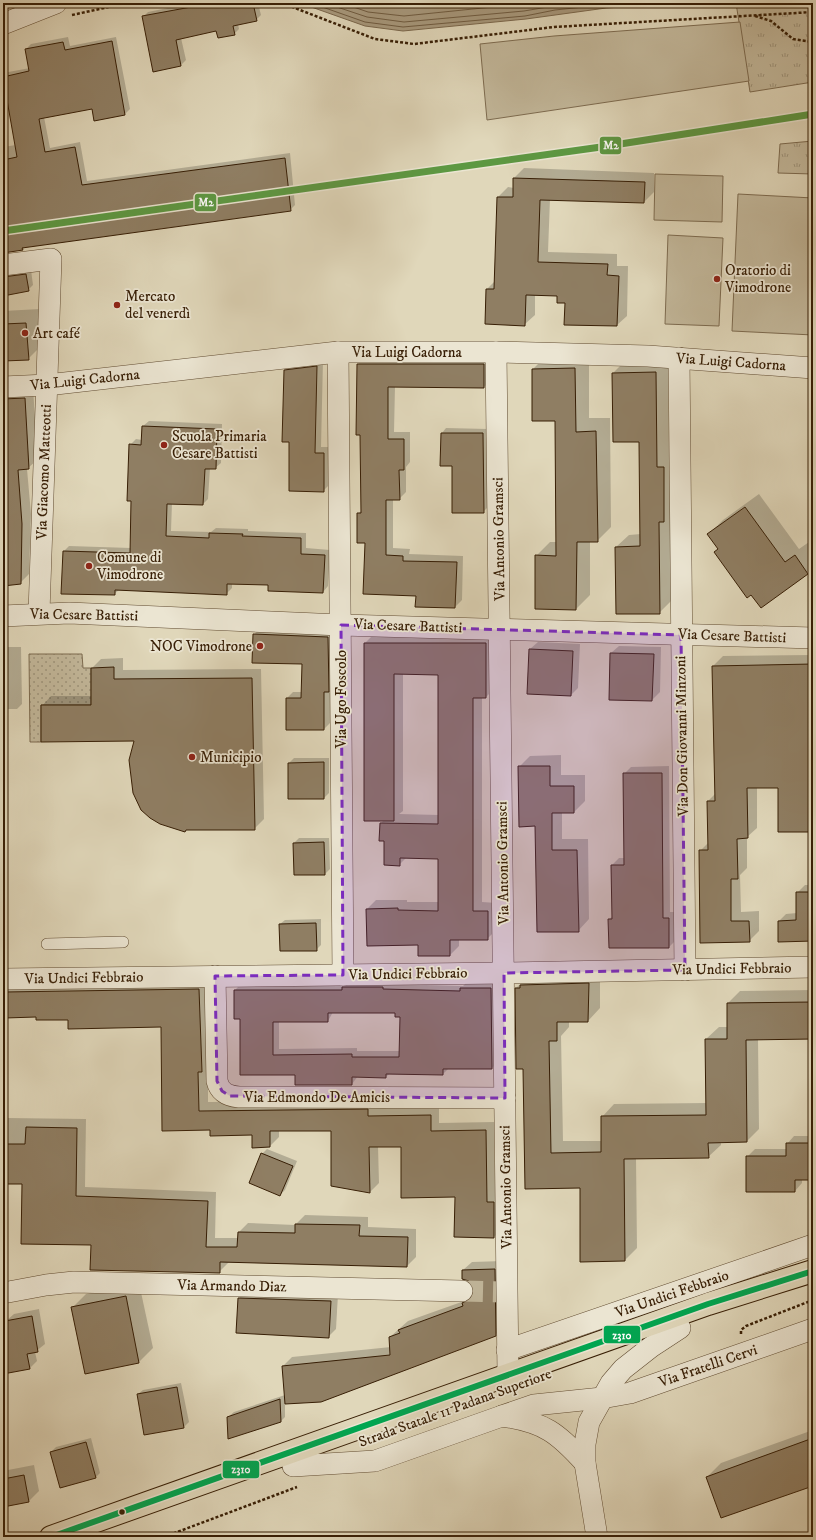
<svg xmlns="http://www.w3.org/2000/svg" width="816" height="1540" font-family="'IM FELL DW Pica',serif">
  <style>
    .grass { fill: url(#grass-dots); stroke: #7d6b50 }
    .park { fill: url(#park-tufts); stroke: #7d6b50 }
    .garden { fill: #c3b89b; stroke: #7d6b50 }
    .water { fill: #a7987c; stroke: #7a674c }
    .shadow { fill: #0003; fill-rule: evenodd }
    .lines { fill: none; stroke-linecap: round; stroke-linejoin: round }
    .shore { stroke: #6f5b40; stroke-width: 1 }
    .building { fill: #8f7e63; stroke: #371e05; fill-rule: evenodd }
    .street-tunnel { stroke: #beb296; stroke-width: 21; stroke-dasharray: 21 10; stroke-linecap: butt }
    .lane-casing { stroke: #614c32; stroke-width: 12 }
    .street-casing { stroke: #614c32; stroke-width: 22 }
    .primary-casing { stroke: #371e05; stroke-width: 24 }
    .path { stroke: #371e05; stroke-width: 2.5; stroke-dasharray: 3 2; stroke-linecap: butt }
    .lane { stroke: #ebe5d2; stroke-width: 11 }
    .street { stroke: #ebe5d2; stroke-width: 21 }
    .primary { stroke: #e0d7ba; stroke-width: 22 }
    .bus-1-casing { stroke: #ebe5d2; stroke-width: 9 }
    .bus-1 { stroke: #00a651; stroke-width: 6 }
    .metro-1-casing { stroke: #ebe5d2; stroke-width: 10 }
    .metro-1 { stroke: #5d9842; stroke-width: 7 }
    .marked { fill: #7b2cbf; fill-opacity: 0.2; stroke: #7b2cbf; stroke-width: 3; stroke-dasharray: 8 5; stroke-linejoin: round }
    .poi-dot { fill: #8f2418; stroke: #ebe5d2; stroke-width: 1.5 }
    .bus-dot { fill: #371e05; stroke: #ebe5d2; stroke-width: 1.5 }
    .labels { text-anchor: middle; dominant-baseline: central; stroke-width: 3.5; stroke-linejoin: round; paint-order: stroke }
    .poi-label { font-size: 15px; fill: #371e05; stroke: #ebe5d2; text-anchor: start }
    .street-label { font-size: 15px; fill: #371e05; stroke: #ebe5d2 }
    .line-badge { stroke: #ebe5d2; stroke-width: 1.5 }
    .badge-label { font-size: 11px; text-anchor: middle; font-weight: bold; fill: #fff }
  </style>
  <defs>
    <pattern id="grass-dots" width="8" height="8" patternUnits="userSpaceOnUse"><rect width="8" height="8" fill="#c3b89b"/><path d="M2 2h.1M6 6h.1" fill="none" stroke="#9f957c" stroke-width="1.8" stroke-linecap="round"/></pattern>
    <pattern id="park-tufts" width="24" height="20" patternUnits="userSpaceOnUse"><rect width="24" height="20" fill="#c3b89b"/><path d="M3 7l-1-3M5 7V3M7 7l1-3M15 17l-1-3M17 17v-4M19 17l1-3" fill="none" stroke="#9f957c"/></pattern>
  </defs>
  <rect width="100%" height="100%" fill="#e0d7ba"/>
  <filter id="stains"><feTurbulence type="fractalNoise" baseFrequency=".005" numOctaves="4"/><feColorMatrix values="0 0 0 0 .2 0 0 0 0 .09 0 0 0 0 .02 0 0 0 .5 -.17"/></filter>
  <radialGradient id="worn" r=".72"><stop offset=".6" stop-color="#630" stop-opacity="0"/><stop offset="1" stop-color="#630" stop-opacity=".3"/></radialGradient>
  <path class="grass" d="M 29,654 L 82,654 L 83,668 L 91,668 L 91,705 L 41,705 L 41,742 L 30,742 Z"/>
  <g class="park">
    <path d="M 736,3 L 813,3 L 813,82 L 750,92 Z"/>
    <path d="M 813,141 L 813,174 L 778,173 L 780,144 Z"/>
  </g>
  <g class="garden">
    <path d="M 740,22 L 749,81 L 487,120 L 480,44 L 554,36 Z"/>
    <path d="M 655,174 L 723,176 L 722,222 L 654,220 Z"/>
    <path d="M 738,194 L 813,198 L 813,335 L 732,331 Z"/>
    <path d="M 668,235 L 723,238 L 719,326 L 665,324 Z"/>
  </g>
  <path class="water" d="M 300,3 L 685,3 L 606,8 L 526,19 L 403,31 L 365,26 Z"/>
  <g class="shadow">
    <path d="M 192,3 L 258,3 L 261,15 L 256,20 L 238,24 L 239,29 L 234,34 L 217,30 L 181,38 L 186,60 L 181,65 L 143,17 L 148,12 Z"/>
    <path d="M 68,37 L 70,46 L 116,37 L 130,109 L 125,114 L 93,108 L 44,117 L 50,148 L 80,142 L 87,181 L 290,153 L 295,205 L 290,210 L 25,247 L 22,250 L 3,252 L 3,147 L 16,145 L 7,101 L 3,102 L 3,73 L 30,68 L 26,49 L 31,44 Z"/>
    <path d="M 524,168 L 654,173 L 654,192 L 644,202 L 550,199 L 548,252 L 617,254 L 617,266 L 628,266 L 627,316 L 617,325 L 566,302 L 558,295 L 535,294 L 535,315 L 525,324 L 487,289 L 495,281 L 498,197 L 508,187 L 514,188 L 514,178 Z"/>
    <path d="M 31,270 L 33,285 L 28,290 L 3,295 L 3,271 Z"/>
    <path d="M 40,309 L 42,345 L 28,359 L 3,360 L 3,311 Z"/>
    <path d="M 547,355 L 589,355 L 589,418 L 610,418 L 611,527 L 597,541 L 590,541 L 590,595 L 576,609 L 536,608 L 536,556 L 550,542 L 557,542 L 556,420 L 533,369 Z"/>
    <path d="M 365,357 L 491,357 L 491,380 L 484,387 L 395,386 L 394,432 L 410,432 L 410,462 L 406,467 L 406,492 L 399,499 L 393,499 L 393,548 L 410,549 L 409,554 L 463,556 L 462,600 L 455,607 L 417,595 L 366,542 L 358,514 L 362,510 L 361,434 L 358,364 Z"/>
    <path d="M 323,360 L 321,447 L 330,447 L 330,484 L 323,491 L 290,441 L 285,371 L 292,364 Z"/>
    <path d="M 668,360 L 669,455 L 676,455 L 672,600 L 659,613 L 616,547 L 629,535 L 641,534 L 640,441 L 613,373 L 625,361 Z"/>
    <path d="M 3,386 L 33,389 L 38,459 L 27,469 L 31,514 L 29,574 L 20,583 L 3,585 L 3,463 L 5,463 L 3,434 Z"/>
    <path d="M 149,421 L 222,424 L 221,463 L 215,468 L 210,468 L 208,499 L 203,504 L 172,503 L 171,531 L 211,532 L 216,528 L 248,529 L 248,531 L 306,533 L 306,548 L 330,550 L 328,586 L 323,592 L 269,584 L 232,583 L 232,588 L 226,594 L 119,590 L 114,594 L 64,551 L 69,546 L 131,548 L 132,500 L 130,445 L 136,439 L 142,440 L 143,426 Z"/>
    <path d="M 446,428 L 488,429 L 488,507 L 483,512 L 442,433 Z"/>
    <path d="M 759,494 L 799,549 L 809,542 L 813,548 L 813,568 L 761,607 L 715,552 L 719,548 L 709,534 L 723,520 Z"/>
    <path d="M 260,628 L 334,631 L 335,685 L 330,690 L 330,723 L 324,729 L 287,698 L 293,692 L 302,692 L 303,664 L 254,635 Z"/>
    <path d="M 374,634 L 495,634 L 495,688 L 486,697 L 482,697 L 482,902 L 497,903 L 496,930 L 487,939 L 459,939 L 459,946 L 450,955 L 419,944 L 367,909 L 376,900 L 407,900 L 407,902 L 439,902 L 439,858 L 407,857 L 399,865 L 385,840 L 381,823 L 384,820 L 365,643 ZM 403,673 L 439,674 L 439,815 L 399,814 L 403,811 Z"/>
    <path d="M 538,642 L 580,644 L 578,688 L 571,695 L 530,649 Z"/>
    <path d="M 619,646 L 661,647 L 660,692 L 652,700 L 611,653 Z"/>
    <path d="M 4,647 L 21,647 L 22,704 L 17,709 L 3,709 Z"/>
    <path d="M 813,655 L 813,831 L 779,787 L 757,787 L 757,828 L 747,837 L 747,868 L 740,875 L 741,912 L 759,911 L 759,931 L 749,941 L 700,942 L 700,851 L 709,842 L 708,801 L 716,793 L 713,666 L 723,656 Z"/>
    <path d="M 123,658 L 123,670 L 261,669 L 264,819 L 254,829 L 187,829 L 185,831 L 135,740 L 42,706 L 51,696 L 92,696 L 92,668 L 101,659 Z"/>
    <path d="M 3,720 L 6,877 L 3,880 Z"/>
    <path d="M 561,755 L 561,775 L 585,775 L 585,801 L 574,812 L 562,812 L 562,839 L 588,839 L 589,919 L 578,931 L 536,825 L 519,767 L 530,756 Z"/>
    <path d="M 294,758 L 329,758 L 329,793 L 324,798 L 289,798 L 289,763 Z"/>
    <path d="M 669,766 L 670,912 L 675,912 L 676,940 L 669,947 L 609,919 L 613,916 L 612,865 L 619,858 L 625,858 L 624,774 L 631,767 Z"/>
    <path d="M 299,838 L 329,838 L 330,869 L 325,874 L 294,843 Z"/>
    <path d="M 805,885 L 813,885 L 813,940 L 779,921 L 786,914 L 797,913 L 797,893 Z"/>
    <path d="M 321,919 L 321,945 L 316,950 L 280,924 L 285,920 Z"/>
    <path d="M 600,972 L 600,1008 L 588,1021 L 569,1021 L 569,1027 L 561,1036 L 563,1141 L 602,1141 L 602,1117 L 614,1104 L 707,1103 L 706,1039 L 719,1027 L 728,1027 L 728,1003 L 740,991 L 813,990 L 813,1038 L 758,1039 L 759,1129 L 747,1141 L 721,1142 L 721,1145 L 708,1157 L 636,1158 L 637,1248 L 625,1260 L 581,1187 L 526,1188 L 524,1068 L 516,988 L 529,976 Z"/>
    <path d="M 3,978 L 208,980 L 208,1102 L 376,1101 L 439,1107 L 439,1123 L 494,1122 L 495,1194 L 503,1194 L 503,1228 L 494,1237 L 456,1196 L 402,1146 L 378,1146 L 379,1183 L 370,1192 L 332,1130 L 279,1130 L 279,1137 L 270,1146 L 253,1134 L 211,1129 L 163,1130 L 162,1026 L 37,1016 L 8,1017 L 8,1118 L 86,1119 L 85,1187 L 216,1192 L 215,1238 L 238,1238 L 239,1232 L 248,1223 L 295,1225 L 305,1215 L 368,1217 L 368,1227 L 416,1229 L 416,1257 L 407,1266 L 229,1262 L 219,1272 L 92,1244 L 24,1183 L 3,1183 Z"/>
    <path d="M 467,982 L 497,982 L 498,1062 L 492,1068 L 449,1068 L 443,1074 L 390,1073 L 386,1077 L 358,1076 L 352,1084 L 296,1074 L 241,1074 L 241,1018 L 235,990 L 241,984 L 388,984 L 463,986 ZM 333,1012 L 396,1012 L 401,1016 L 400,1051 L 357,1051 L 357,1048 L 279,1049 L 279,1021 L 328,1021 Z"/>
    <path d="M 794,1136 L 813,1136 L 813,1179 L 802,1179 L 802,1183 L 795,1191 L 747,1157 L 755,1149 L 787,1149 L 787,1144 Z"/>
    <path d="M 267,1149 L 297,1161 L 285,1190 L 280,1195 L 262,1154 Z"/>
    <path d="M 503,1261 L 504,1326 L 495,1335 L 321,1401 L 285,1403 L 285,1417 L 280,1422 L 228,1417 L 234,1412 L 285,1395 L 283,1366 L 292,1357 L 391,1347 L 390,1337 L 408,1321 L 467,1300 L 475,1293 L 474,1285 L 463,1270 L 472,1262 Z"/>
    <path d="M 139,1283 L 153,1348 L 139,1362 L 86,1373 L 72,1308 L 86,1294 Z"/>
    <path d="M 247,1291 L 338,1294 L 336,1329 L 329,1336 L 239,1298 Z"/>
    <path d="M 39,1309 L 45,1344 L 35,1352 L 37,1361 L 29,1369 L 3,1373 L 3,1324 L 7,1323 L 6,1321 L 14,1314 Z"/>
    <path d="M 181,1383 L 189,1422 L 184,1427 L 138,1394 L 143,1390 Z"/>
    <path d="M 813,1430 L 813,1492 L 811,1485 L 707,1477 L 721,1463 Z"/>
    <path d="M 91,1438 L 100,1473 L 95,1478 L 51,1452 L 56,1447 Z"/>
    <path d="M 34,1465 L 39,1491 L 29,1501 L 3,1506 L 3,1471 Z"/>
  </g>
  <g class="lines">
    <g class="shore">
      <path d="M 311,3 L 365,22 L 403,27 L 525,16 L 555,10 L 621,3"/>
      <path d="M 325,3 L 367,17 L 404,22 L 524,11 L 571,3"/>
      <path d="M 342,3 L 368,12 L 404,16 L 532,3"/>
    </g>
  </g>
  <g class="building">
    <path d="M 213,3 L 253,3 L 257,21 L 233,26 L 235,35 L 218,38 L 216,31 L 176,40 L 181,66 L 153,72 L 142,16 Z"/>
    <path d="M 112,41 L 125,115 L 94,121 L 92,109 L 39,119 L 45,152 L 75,147 L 82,185 L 285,158 L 291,211 L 22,248 L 23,250 L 3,253 L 3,160 L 17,157 L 3,77 L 29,71 L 25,49 L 63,42 L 65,50 Z"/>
    <path d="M 513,178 L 645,182 L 644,203 L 540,200 L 538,262 L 608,264 L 607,275 L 619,276 L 617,326 L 564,325 L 565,303 L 557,303 L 557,296 L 526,295 L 525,326 L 485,324 L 486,289 L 494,289 L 497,197 L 513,197 Z"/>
    <path d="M 26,274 L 29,291 L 3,296 L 3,277 Z"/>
    <path d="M 26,323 L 29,360 L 3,361 L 3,324 Z"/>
    <path d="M 357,364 L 484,364 L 484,388 L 388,387 L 388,439 L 404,439 L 404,470 L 399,470 L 400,500 L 386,500 L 386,555 L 403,556 L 403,561 L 457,562 L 455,608 L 415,607 L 416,596 L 363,594 L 365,543 L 357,543 L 357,513 L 361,513 L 360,435 L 356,435 Z"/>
    <path d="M 317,366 L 315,453 L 324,453 L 324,492 L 289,491 L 289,442 L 282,442 L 284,370 Z"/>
    <path d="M 575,368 L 576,432 L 596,431 L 598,542 L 577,542 L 576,610 L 535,609 L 535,555 L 556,556 L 555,421 L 532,421 L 532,369 Z"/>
    <path d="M 656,372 L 657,467 L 664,467 L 664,522 L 659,522 L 660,614 L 616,614 L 615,547 L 640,546 L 639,442 L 613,442 L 612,373 Z"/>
    <path d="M 25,398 L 29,469 L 18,470 L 22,524 L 21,584 L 3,586 L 3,471 L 5,471 L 3,399 Z"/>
    <path d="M 142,426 L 217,429 L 216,469 L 205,469 L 203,505 L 167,504 L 166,536 L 209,538 L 209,533 L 243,534 L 242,536 L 301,538 L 301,554 L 325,555 L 323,593 L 268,591 L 268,585 L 227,584 L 227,595 L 115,590 L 115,595 L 61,594 L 63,551 L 130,553 L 131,501 L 127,501 L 129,444 L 141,445 Z"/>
    <path d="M 441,433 L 483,433 L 484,513 L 452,513 L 452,466 L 440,466 Z"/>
    <path d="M 745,507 L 785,562 L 795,555 L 808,574 L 761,608 L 751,595 L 747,598 L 714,552 L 718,549 L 707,534 Z"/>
    <path d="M 253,634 L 328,637 L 329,692 L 324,692 L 324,730 L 286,730 L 286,698 L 301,698 L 302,664 L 252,663 Z"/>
    <path d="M 364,643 L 486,643 L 486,698 L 473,698 L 473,911 L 488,911 L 488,940 L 450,940 L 450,956 L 418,956 L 418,945 L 367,946 L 366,909 L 398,908 L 398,910 L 438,911 L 438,859 L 400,858 L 400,866 L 384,865 L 384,841 L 379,841 L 380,823 L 438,824 L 438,675 L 394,674 L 394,821 L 364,821 Z"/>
    <path d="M 529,649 L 573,651 L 571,696 L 527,694 Z"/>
    <path d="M 610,653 L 654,654 L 652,701 L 609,700 Z"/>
    <path d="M 813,664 L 813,832 L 778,832 L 778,788 L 747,788 L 748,838 L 737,839 L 738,879 L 731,879 L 731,921 L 749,921 L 750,942 L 700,943 L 699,850 L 708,850 L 707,801 L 715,801 L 712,666 Z"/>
    <path d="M 114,667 L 114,679 L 252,678 L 255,830 L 186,830 L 185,832 L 160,824 L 150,818 L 141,810 L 133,793 L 129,760 L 134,741 L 41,742 L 41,705 L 91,705 L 91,668 Z"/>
    <path d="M 324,762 L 324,799 L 288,799 L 288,763 Z"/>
    <path d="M 518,766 L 550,766 L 550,786 L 574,786 L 574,813 L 552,813 L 552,850 L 577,850 L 579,932 L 537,932 L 535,826 L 519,827 Z"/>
    <path d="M 623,773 L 662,773 L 663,918 L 669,918 L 669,948 L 609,948 L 608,919 L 612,919 L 611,865 L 624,865 Z"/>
    <path d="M 324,842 L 325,875 L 294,875 L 293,843 Z"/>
    <path d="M 796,892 L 813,892 L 813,941 L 778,942 L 778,921 L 796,920 Z"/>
    <path d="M 316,923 L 317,951 L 280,951 L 279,924 Z"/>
    <path d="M 589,983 L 588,1022 L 557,1022 L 557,1041 L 549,1041 L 551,1153 L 601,1152 L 601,1116 L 706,1115 L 705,1039 L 727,1039 L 727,1003 L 813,1002 L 813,1039 L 746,1040 L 747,1142 L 708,1143 L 709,1158 L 624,1159 L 625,1261 L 580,1262 L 580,1188 L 525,1189 L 523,1069 L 516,1069 L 515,988 L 520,988 L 520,985 Z"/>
    <path d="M 342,987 L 383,987 L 383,989 L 460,991 L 460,988 L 491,988 L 492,1069 L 443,1069 L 443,1075 L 386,1074 L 386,1078 L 352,1077 L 352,1085 L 295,1085 L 295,1075 L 240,1075 L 240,1019 L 234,1019 L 234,990 L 342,990 ZM 328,1013 L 395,1013 L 395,1017 L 400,1017 L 399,1057 L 352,1057 L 352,1054 L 273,1055 L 273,1022 L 328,1022 Z"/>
    <path d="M 199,989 L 202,1072 L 198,1072 L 199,1111 L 368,1109 L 368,1116 L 431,1115 L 431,1131 L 486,1130 L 487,1202 L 494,1202 L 494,1238 L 454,1237 L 455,1197 L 401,1198 L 401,1147 L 369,1147 L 370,1193 L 331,1186 L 331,1131 L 270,1131 L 270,1147 L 252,1148 L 252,1135 L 210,1136 L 210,1130 L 162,1131 L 161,1027 L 68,1029 L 68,1020 L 36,1020 L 36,1017 L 5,1018 L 5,992 Z"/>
    <path d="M 26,1127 L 77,1128 L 76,1196 L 208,1201 L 206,1247 L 237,1247 L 238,1232 L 295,1233 L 295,1224 L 360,1225 L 359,1236 L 408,1237 L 407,1267 L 220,1262 L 220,1273 L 90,1270 L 91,1245 L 21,1244 L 22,1184 L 3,1184 L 3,1144 L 25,1144 Z"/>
    <path d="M 786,1143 L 813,1143 L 813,1180 L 795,1180 L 795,1192 L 746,1192 L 746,1156 L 786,1156 Z"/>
    <path d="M 261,1153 L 293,1166 L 280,1196 L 249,1183 Z"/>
    <path d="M 495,1269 L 496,1336 L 321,1402 L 285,1404 L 282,1366 L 390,1355 L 389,1337 L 400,1333 L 398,1330 L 463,1306 L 462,1303 L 472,1298 L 474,1292 L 473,1286 L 469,1281 L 462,1279 L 462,1270 Z"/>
    <path d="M 126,1296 L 139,1363 L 85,1374 L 71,1307 Z"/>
    <path d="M 238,1298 L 331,1301 L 329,1338 L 236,1333 Z"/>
    <path d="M 32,1316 L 38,1352 L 27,1354 L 30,1369 L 3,1374 L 3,1329 L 7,1329 L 5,1321 Z"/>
    <path d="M 177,1387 L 184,1428 L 144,1435 L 137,1394 Z"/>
    <path d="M 280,1399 L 281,1422 L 228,1439 L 227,1417 Z"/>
    <path d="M 813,1438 L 813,1486 L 721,1518 L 706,1477 Z"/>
    <path d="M 86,1442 L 96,1478 L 60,1488 L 50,1452 Z"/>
    <path d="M 24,1475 L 29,1502 L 3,1507 L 3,1479 Z"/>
  </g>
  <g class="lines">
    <path class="street-tunnel" d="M 462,1291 L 505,1292"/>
    <g class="lane-casing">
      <path id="lane" d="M 47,944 L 123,942"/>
    </g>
    <g class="street-casing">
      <g id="street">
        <path d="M 3,24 L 56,3"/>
        <path d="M 3,265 L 51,259 L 39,613"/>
        <path d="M 338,352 L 343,975"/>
        <path d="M 496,352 L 508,1375"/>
        <path d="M 679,358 L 685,970"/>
        <path d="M 3,387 L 47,385 L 338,352 L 496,352 L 648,356 L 813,368"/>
        <path d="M 3,616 L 69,613 L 341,625 L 813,638"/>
        <path d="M 215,976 L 217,1081 C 220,1093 228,1096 239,1097 L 505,1098"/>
        <path d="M 3,979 L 504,973 L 813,967"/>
        <path d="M 3,1293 L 46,1285 L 74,1282 L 462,1291"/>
        <path d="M 507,1350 L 813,1245"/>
        <path d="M 502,1416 L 534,1405 L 602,1398 L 630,1393 L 813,1329"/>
        <path d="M 293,1466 L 375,1461 L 502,1416 C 544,1422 558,1433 585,1463"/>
        <path d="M 597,1537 L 585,1463 L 585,1444 L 589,1422 L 611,1383 L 623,1369 L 651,1347 L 680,1328"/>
      </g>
    </g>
    <g class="primary-casing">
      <path id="primary" d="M 51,1537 L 708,1304 L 813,1271"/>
    </g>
    <g class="path">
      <path d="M 282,3 L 375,39 L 414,44 L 554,27 L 813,12"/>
      <path d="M 72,15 L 127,3"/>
      <path d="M 755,16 L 771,21 L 793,39 L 813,42"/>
      <path d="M 741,1334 L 741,1330 L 746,1326 L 813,1300"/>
      <path d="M 164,1537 L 297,1487"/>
    </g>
    <use href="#lane" class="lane"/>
    <use href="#street" class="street"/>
    <use href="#primary" class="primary"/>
    <g class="bus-1-casing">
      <path id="bus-1" d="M 51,1537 L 708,1304 L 813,1271"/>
    </g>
    <use href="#bus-1" class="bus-1"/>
    <g class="metro-1-casing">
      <path id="metro-1" d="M 3,231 L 601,147 L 813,114"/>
    </g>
    <use href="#metro-1" class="metro-1"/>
  </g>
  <path class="marked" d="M 341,625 L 681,635 L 685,970 L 504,973 L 505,1098 L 230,1096 L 222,1091 L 217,1081 L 215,976 L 343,975 Z"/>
  <g class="poi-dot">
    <circle cx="717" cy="279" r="4"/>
    <circle cx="117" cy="305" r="4"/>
    <circle cx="25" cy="333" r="4"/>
    <circle cx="164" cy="445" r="4"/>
    <circle cx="89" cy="566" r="4"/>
    <circle cx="260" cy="646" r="4"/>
    <circle cx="192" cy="757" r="4"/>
  </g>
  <circle class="bus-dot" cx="122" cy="1512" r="3.5"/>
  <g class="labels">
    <g class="poi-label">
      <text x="725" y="270">Oratorio di<tspan x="725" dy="17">Vimodrone</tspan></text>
      <text x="125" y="296">Mercato<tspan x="125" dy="17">del venerdì</tspan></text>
      <text x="33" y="333">Art café</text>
      <text x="172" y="436">Scuola Primaria<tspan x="172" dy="17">Cesare Battisti</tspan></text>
      <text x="97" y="557">Comune di<tspan x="97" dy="17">Vimodrone</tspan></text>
      <text x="252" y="646" text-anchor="end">NOC Vimodrone</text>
      <text x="200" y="757">Municipio</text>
    </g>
    <g class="street-label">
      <text x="407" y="352">Via Luigi Cadorna</text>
      <text transform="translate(731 362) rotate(4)">Via Luigi Cadorna</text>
      <text transform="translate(85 380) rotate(-6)">Via Luigi Cadorna</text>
      <text transform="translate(44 472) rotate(-88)">Via Giacomo Matteotti</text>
      <text transform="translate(499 539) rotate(-91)">Via Antonio Gramsci</text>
      <text transform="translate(84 615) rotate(1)">Via Cesare Battisti</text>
      <text transform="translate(408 626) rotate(2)">Via Cesare Battisti</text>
      <text transform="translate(732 636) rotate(2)">Via Cesare Battisti</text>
      <text transform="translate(341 699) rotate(-90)">Via Ugo Foscolo</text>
      <text transform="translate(682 736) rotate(-91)">Via Don Giovanni Minzoni</text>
      <text transform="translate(503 863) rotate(-91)">Via Antonio Gramsci</text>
      <text transform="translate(732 969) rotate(-1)">Via Undici Febbraio</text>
      <text transform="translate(408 974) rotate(-1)">Via Undici Febbraio</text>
      <text transform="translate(84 978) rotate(-1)">Via Undici Febbraio</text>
      <text x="317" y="1097">Via Edmondo De Amicis</text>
      <text transform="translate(506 1187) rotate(-91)">Via Antonio Gramsci</text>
      <text transform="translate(232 1286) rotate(1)">Via Armando Diaz</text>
      <text transform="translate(672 1294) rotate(-19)">Via Undici Febbraio</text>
      <text transform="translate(708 1366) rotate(-19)">Via Fratelli Cervi</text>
      <text transform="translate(455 1408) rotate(-20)">Strada Statale 11 Padana Superiore</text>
    </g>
  </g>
  <g class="line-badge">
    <rect x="599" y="136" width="23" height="19" rx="4" fill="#5d9842"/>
    <rect x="194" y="193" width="23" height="19" rx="4" fill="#5d9842"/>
    <rect x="603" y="1325" width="38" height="19" rx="4" fill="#00a651"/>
    <rect x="222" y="1460" width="38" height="19" rx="4" fill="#00a651"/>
  </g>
  <g class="badge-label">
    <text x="611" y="149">M2</text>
    <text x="206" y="206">M2</text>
    <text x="622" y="1339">z310</text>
    <text x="241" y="1473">z310</text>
  </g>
  <rect width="816" height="1540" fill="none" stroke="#e0d7ba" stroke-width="16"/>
  <rect x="4" y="4" width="808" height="1532" fill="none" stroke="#371e05" stroke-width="2"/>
  <rect x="8" y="8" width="800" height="1524" fill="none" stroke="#371e05"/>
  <rect width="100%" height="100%" filter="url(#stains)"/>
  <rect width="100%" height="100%" fill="url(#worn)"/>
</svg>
